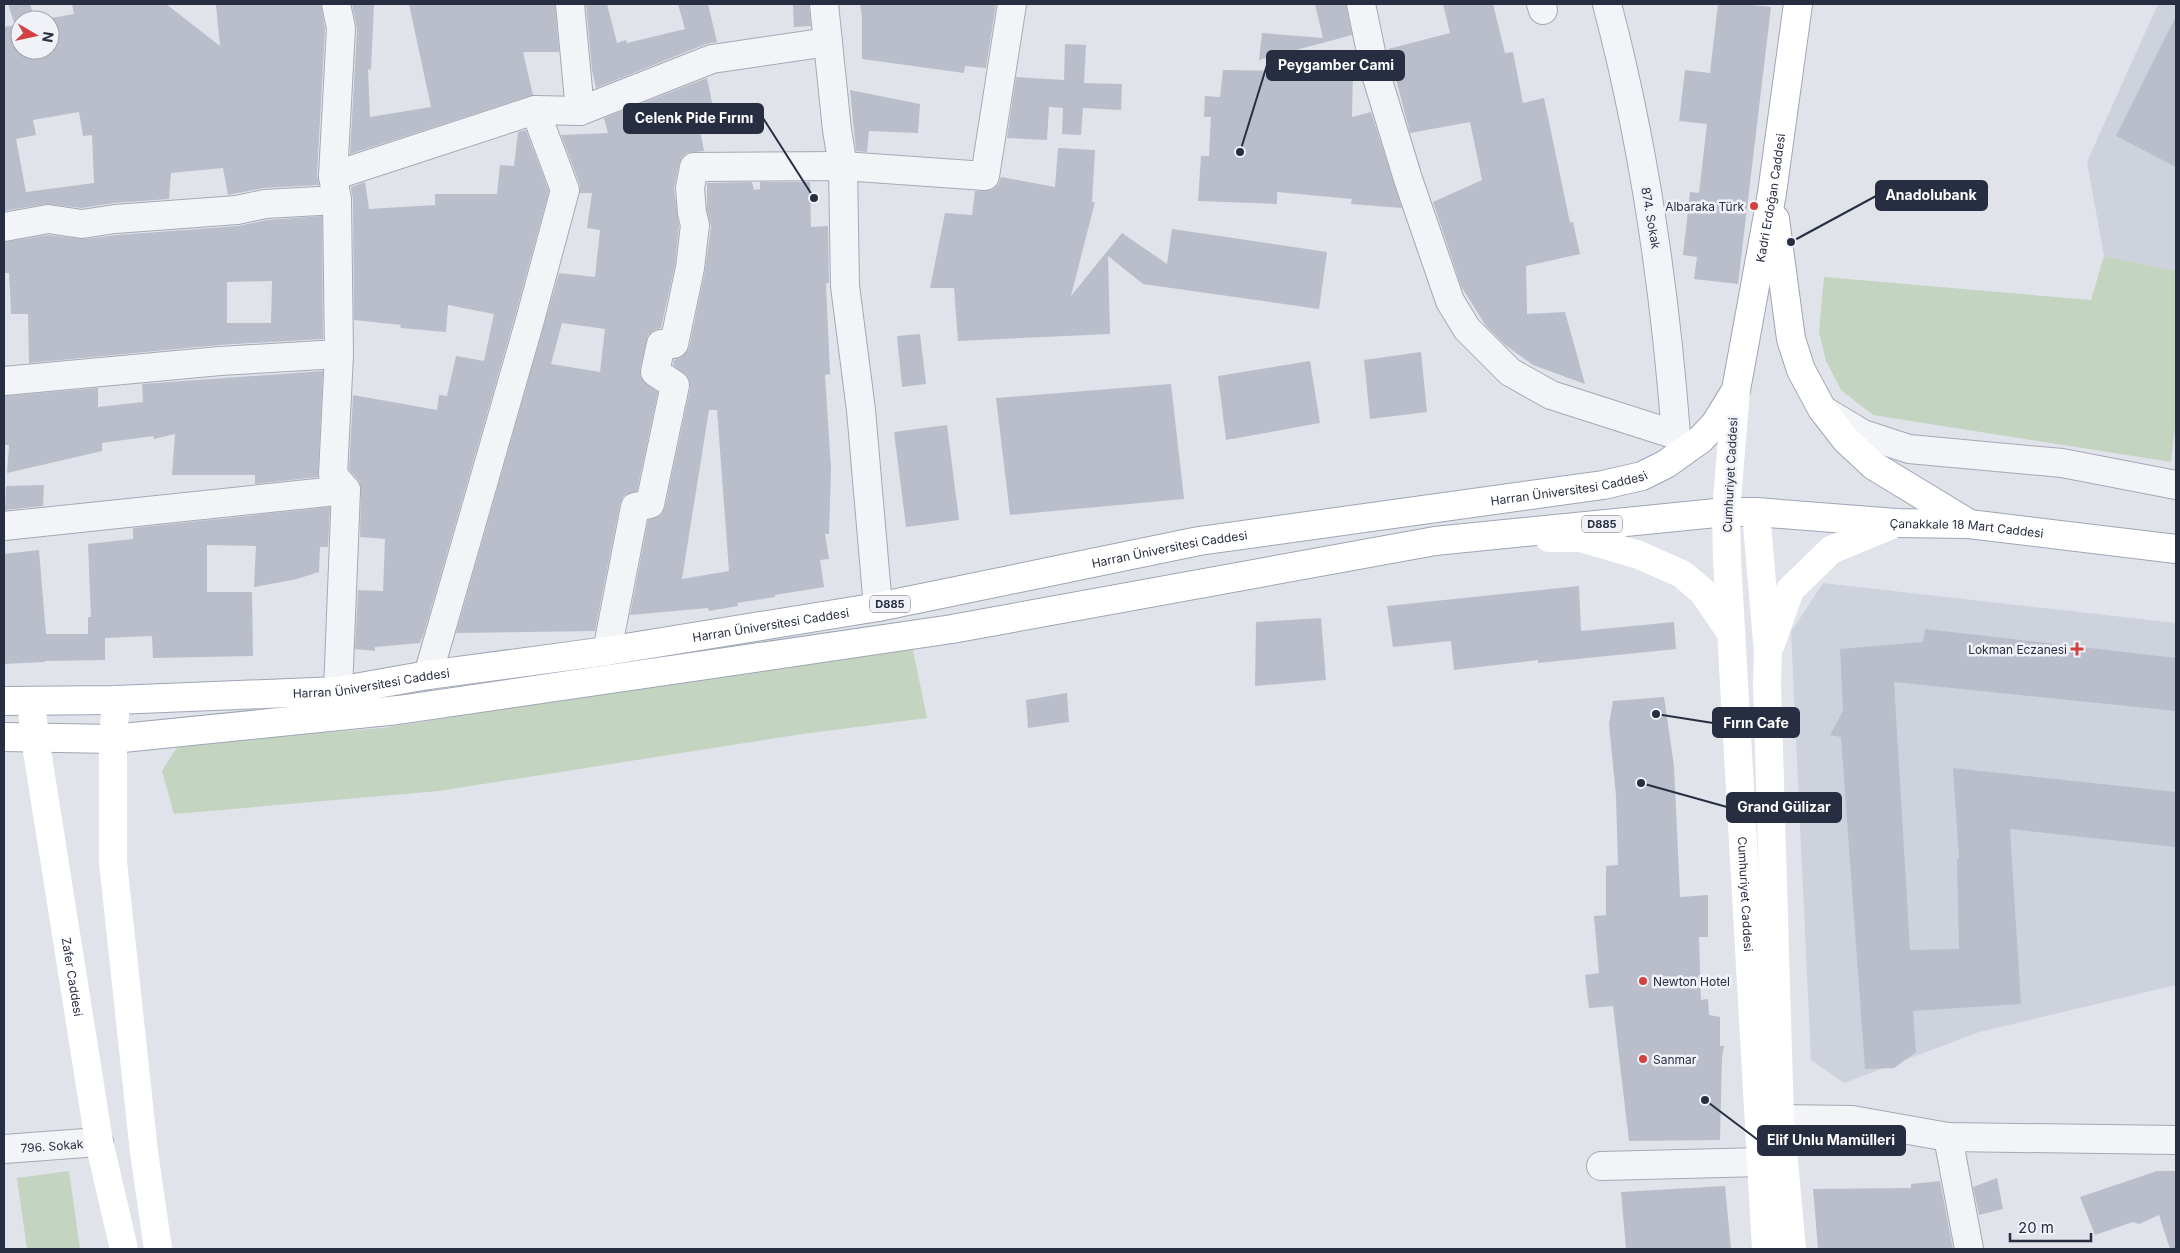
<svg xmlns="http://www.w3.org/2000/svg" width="2180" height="1253" font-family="Inter,sans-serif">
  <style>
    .built { fill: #ced2dc }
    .green { fill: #c3d4c1 }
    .building { fill: #babeca; fill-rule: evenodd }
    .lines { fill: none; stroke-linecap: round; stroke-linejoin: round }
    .street-casing { stroke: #a5a9b4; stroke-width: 30 }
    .primary-casing { stroke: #9fa5b6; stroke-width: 30 }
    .street { stroke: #f3f4f8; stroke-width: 28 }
    .secondary { stroke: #fff; stroke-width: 28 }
    .primary { stroke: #fff; stroke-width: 28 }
    .poi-dot { fill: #d54042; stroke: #f0f2f7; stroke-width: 2 }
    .labels { text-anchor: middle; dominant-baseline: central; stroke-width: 5; stroke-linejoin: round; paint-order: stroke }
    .shield { fill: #f0f2f7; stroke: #646978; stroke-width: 1 }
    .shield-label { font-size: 11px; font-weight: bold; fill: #282e42 }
    .street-label { font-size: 12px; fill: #282e42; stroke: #f0f2f7 }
    .poi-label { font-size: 12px; fill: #282e42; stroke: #f0f2f7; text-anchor: end }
    .leader { fill: none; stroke: #282e42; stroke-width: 2 }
    .callout-dot { fill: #282e42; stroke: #f0f2f7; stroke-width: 2 }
    .callout { fill: #282e42; stroke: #282e42; stroke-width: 2 }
    .callout-label { font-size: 14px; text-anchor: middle; font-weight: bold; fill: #fff }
  </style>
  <rect width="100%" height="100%" fill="#e0e3ea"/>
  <g class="built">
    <path d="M 2158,4 L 2176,4 L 2176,271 L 2104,256 L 2087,162 Z"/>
    <path d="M 1823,583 L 2176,623 L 2176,985 L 1979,1032 L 1844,1083 L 1811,1060 L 1791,632 Z"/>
  </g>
  <g class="green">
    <path d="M 2104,256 L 2176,271 L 2176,418 L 2171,462 L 1873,415 L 1841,390 L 1826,361 L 1819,332 L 1824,277 L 2091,300 Z"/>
    <path d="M 912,646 L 927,718 L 802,734 L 439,791 L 174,814 L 162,771 L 179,744 L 382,728 Z"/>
    <path d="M 69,1171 L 80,1249 L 27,1249 L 17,1178 Z"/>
  </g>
  <g class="building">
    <path d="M 8,4 L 30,4 L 35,20 L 20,20 L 20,50 L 50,50 L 50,20 L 40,20 L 74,14 L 72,4 L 166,4 L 220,46 L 216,5 L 321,4 L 325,29 L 317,175 L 319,185 L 264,188 L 228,195 L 223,168 L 171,173 L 169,199 L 114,203 L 82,208 L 46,204 L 4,211 L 4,27 L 15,25 ZM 79,112 L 83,136 L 92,135 L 94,183 L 26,192 L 16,139 L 36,135 L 33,120 Z"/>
    <path d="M 352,4 L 374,4 L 371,70 L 368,69 L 370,117 L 431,107 L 409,4 L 555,4 L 559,52 L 523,52 L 533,95 L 350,154 L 357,29 Z"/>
    <path d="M 586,4 L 607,4 L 617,43 L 626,40 L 627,43 L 685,29 L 678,4 L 708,4 L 717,42 L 706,44 L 596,88 L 592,70 Z"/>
    <path d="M 793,4 L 809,4 L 811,26 L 794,27 Z"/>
    <path d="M 860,4 L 996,4 L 986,68 L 965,66 L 964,73 L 862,59 L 862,17 Z"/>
    <path d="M 1315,4 L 1346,4 L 1352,35 L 1259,60 L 1262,33 L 1323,38 Z"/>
    <path d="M 1443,4 L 1493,4 L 1505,53 L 1513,52 L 1523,103 L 1544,98 L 1570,223 L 1573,222 L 1580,254 L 1526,266 L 1527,314 L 1565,312 L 1585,384 L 1533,365 L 1504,344 L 1486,326 L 1461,286 L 1433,202 L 1482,180 L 1470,122 L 1410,133 L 1388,49 L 1450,33 Z"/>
    <path d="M 1718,4 L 1742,4 L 1771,7 L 1738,284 L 1694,279 L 1697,257 L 1683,255 L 1690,192 L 1699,193 L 1707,124 L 1679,121 L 1685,70 L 1710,73 Z"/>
    <path d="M 2176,16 L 2176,167 L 2116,136 Z"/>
    <path d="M 1065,44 L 1086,45 L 1084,83 L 1122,84 L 1121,110 L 1083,108 L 1081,135 L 1062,134 L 1063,108 L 1049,107 L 1047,140 L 1007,138 L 1016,77 L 1064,80 Z"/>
    <path d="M 1223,70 L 1353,72 L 1352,117 L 1371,112 L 1402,208 L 1351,204 L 1352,199 L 1277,192 L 1277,204 L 1198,201 L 1201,156 L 1209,156 L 1211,117 L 1204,117 L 1205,96 L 1220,97 Z"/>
    <path d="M 707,78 L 714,112 L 697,115 L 704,151 L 687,153 L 682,157 L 679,164 L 674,189 L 679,226 L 675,265 L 661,328 L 654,330 L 648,335 L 640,369 L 641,378 L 658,392 L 637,491 L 624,496 L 620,504 L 595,631 L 456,633 L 559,273 L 595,277 L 600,230 L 587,228 L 592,193 L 580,193 L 580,185 L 561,135 L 608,133 L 604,118 ZM 562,323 L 605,329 L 600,372 L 551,364 Z"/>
    <path d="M 850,90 L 920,104 L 918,133 L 869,131 L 867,152 L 856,151 Z"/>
    <path d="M 526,130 L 549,191 L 515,316 L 424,633 L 420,643 L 375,647 L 375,651 L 355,649 L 358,590 L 383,591 L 385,539 L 360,537 L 361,488 L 359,481 L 349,470 L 353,395 L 437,410 L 439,395 L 447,396 L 456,356 L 484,361 L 494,314 L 448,305 L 446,332 L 400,328 L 401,325 L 354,320 L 353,200 L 351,187 L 365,182 L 369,209 L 435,205 L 435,194 L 497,194 L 500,165 L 514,166 L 518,132 Z"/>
    <path d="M 1058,148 L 1095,150 L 1092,202 L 1095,202 L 1071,296 L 1122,233 L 1167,264 L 1172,229 L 1327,252 L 1319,309 L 1143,284 L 1108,256 L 1110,334 L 958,341 L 954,288 L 930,288 L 945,213 L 972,215 L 975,191 L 992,190 L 998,185 L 1001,177 L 1055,187 Z"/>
    <path d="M 752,182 L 754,190 L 760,189 L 760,182 L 810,182 L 811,227 L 828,226 L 829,283 L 826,283 L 830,374 L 825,375 L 831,469 L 829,534 L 825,534 L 829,559 L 820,560 L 824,587 L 775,595 L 775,597 L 737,603 L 738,606 L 709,611 L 708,608 L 630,615 L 648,520 L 661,515 L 665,507 L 690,388 L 689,379 L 673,365 L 674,360 L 681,358 L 689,348 L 705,271 L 711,227 L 707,210 L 707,183 ZM 709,410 L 717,410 L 729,571 L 682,579 Z"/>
    <path d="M 322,216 L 323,339 L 219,345 L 29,363 L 28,314 L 11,314 L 9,273 L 4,273 L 4,242 L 48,235 L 84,239 L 117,235 L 238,226 L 267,220 ZM 272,281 L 271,323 L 227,323 L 227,282 Z"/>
    <path d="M 920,334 L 926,384 L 902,387 L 897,336 Z"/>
    <path d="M 1421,352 L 1427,412 L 1370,419 L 1364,360 Z"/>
    <path d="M 1310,361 L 1320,423 L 1226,440 L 1218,376 Z"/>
    <path d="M 323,371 L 318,477 L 255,484 L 255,475 L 172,475 L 175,434 L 154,439 L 153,436 L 102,443 L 102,451 L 7,473 L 9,445 L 4,445 L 4,396 L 98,388 L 98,407 L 143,402 L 142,384 Z"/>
    <path d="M 1171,384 L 1184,499 L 1010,515 L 996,398 Z"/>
    <path d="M 947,425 L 959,520 L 906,527 L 894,432 Z"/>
    <path d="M 44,485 L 43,506 L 5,510 L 6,486 Z"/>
    <path d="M 330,507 L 328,547 L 320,547 L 319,572 L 297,579 L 254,587 L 256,546 L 207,545 L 207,592 L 252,592 L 253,656 L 153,658 L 152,636 L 105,638 L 105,660 L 45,661 L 45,662 L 4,664 L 4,554 L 39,550 L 46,634 L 88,634 L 88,617 L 91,617 L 88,544 L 133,539 L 133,528 Z"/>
    <path d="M 1579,586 L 1581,631 L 1674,622 L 1676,649 L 1538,663 L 1538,660 L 1454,670 L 1451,641 L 1393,647 L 1387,606 Z"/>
    <path d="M 1321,618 L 1326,680 L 1255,686 L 1256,622 Z"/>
    <path d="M 1925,629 L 2176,658 L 2176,711 L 1894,682 L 1910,950 L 1959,949 L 1957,859 L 1959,858 L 1953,768 L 2176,792 L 2176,847 L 2010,829 L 2021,1004 L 1913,1011 L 1916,1052 L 1894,1068 L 1865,1069 L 1841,737 L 1830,735 L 1843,711 L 1840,649 L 1923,642 Z"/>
    <path d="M 1067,693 L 1069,722 L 1028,728 L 1026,700 Z"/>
    <path d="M 1664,697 L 1674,766 L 1680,897 L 1708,895 L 1708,937 L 1699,937 L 1701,1000 L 1708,999 L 1709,1015 L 1720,1017 L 1720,1046 L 1724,1046 L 1722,1058 L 1720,1140 L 1629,1141 L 1613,1006 L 1589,1008 L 1585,975 L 1599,973 L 1594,916 L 1606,915 L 1606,866 L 1618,865 L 1616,796 L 1609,724 L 1613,701 Z"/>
    <path d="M 2157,1171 L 2176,1171 L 2176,1249 L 2170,1249 L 2159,1215 L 2139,1224 L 2133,1222 L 2095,1235 L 2080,1197 Z"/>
    <path d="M 1997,1178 L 2003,1209 L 1979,1215 L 1973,1187 Z"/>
    <path d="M 1940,1181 L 1953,1249 L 1818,1249 L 1813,1189 L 1911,1188 L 1911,1184 Z"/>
    <path d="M 1725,1186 L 1731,1249 L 1626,1249 L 1621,1192 Z"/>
  </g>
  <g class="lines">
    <g class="street-casing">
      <g id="street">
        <path d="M 336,4 L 341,28 L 333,176 L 337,200 L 339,354 L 333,475 L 346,490 L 338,691"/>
        <path d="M 570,4 L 580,111"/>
        <path d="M 824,4 L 837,130 L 843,166 L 845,286 L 861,410 L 878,607"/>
        <path d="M 1361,4 L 1375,71 L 1408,179 L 1450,301 L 1467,329 L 1510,372 L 1551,395 L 1676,435 C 1665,290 1644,144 1607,4"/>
        <path d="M 1541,4 L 1543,10"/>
        <path d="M 333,176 L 535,110"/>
        <path d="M 4,227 L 48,219 L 82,224 L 115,219 L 237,210 L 265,204 L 337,200"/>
        <path d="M 4,381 L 220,361 L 339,354"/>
        <path d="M 1823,410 L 1863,434 L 1909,449 L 2062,463 L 2176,485"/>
        <path d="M 4,526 L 346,490"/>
        <path d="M 607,651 L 635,507 L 650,504 L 675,385 L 655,372 L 661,344 L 674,344 L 690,268 L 695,225 L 692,213 L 690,188 L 694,167 L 843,166 L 985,176 L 1012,4"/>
        <path d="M 428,675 L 530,320 L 565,190 L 535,110 L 580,111 L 712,59 L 828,42"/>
        <path d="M 1780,1119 L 1852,1120 L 1948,1137 L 2176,1140"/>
        <path d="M 1948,1137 L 1969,1249"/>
        <path id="s1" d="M 4,1149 L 99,1142"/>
        <path d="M 1601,1166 L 1762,1162"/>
      </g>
    </g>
    <g class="primary-casing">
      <g id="primary">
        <path d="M 1775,219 L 1791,339 L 1801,370 L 1822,409 L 1846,440 L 1874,466 L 1968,523"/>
        <path id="s4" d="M 4,701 L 116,700 L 338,691 L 428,675 L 607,651 L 878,607 L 1199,541 L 1603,485 L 1642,476 L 1666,464 L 1701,439 L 1715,424 L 1736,390 L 1772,193 L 1798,4"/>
        <path id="s5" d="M 4,737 L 113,739 L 398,710 L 952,629 L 1435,541 L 1726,512 L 1756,512 L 1896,523 L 1969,524 L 2176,549"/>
      </g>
    </g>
    <use href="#street" class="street"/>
    <g class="secondary">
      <path id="s2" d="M 1736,390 L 1726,512 L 1727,559 L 1766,1249"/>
      <path d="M 1756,512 L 1768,653 L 1767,683 L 1780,1119 L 1792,1249"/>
      <path d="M 1549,538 L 1581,538 L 1639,555 L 1682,574 L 1703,592 L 1731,633"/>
      <path d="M 1771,644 L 1790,590 L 1831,550 L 1896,523"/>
      <path d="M 116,700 L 113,739 L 113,862 L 144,1152 L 158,1249"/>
      <path id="s3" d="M 31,702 L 35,738 L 99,1142 L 124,1249"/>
    </g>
    <use href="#primary" class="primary"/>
  </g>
  <g class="poi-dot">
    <circle cx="1754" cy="206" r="5"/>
    <path d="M2074.5 641.5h5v5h5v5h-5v5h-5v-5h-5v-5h5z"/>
    <circle cx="1643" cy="981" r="5"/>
    <circle cx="1643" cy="1059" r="5"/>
  </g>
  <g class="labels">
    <g class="shield">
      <rect x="1582" y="515.5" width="40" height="17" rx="4"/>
      <rect x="870" y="595.5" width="40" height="17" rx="4"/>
    </g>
    <g class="shield-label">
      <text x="1602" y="524">D885</text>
      <text x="890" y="604">D885</text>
    </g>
    <g class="street-label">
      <text stroke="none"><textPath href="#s4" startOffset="1982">Kadri Erdoğan Caddesi</textPath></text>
      <text transform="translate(1651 218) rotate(80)">874. Sokak</text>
      <text transform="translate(1730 475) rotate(-87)">Cumhuriyet Caddesi</text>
      <text stroke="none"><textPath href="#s4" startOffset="1582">Harran Üniversitesi Caddesi</textPath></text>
      <text stroke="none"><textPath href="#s5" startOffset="1980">Çanakkale 18 Mart Caddesi</textPath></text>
      <text stroke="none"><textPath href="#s4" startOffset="1178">Harran Üniversitesi Caddesi</textPath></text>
      <text stroke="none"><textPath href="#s4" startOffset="772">Harran Üniversitesi Caddesi</textPath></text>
      <text stroke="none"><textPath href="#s4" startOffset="368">Harran Üniversitesi Caddesi</textPath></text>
      <text stroke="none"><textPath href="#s2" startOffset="505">Cumhuriyet Caddesi</textPath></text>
      <text stroke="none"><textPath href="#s3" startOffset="278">Zafer Caddesi</textPath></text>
      <text stroke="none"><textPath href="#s1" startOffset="48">796. Sokak</textPath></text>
    </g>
    <g class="poi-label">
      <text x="1744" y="206">Albaraka Türk</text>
      <text x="2067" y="649">Lokman Eczanesi</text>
      <text x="1653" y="981" text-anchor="start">Newton Hotel</text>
      <text x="1653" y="1059" text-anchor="start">Sanmar</text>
    </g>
  </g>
  <path class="leader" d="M1240 152L1267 65M814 198L763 118M1791 242L1876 196M1656 714L1713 723M1641 783L1727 807M1705 1100L1758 1140"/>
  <g class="callout-dot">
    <circle cx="1240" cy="152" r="5"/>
    <circle cx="814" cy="198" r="5"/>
    <circle cx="1791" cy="242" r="5"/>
    <circle cx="1656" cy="714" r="5"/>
    <circle cx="1641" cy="783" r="5"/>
    <circle cx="1705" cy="1100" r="5"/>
  </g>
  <g class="callout">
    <rect x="1267" y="51" width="137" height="29" rx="5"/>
    <rect x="624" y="104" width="139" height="29" rx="5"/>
    <rect x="1876" y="181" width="111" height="29" rx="5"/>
    <rect x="1713" y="708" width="86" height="29" rx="5"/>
    <rect x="1727" y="793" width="114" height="29" rx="5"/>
    <rect x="1758" y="1126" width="147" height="29" rx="5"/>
  </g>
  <g class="callout-label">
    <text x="1336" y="70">Peygamber Cami</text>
    <text x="694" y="123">Celenk Pide Fırını</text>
    <text x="1931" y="200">Anadolubank</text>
    <text x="1756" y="728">Fırın Cafe</text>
    <text x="1784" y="812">Grand Gülizar</text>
    <text x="1831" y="1145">Elif Unlu Mamülleri</text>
  </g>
  <rect width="2180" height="1253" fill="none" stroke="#282e42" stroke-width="10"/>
  <g transform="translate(35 35) rotate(99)"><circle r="24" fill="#f0f2f7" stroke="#a0a4af"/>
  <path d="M0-4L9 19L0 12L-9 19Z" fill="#d54042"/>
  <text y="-8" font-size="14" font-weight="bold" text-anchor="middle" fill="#282e42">N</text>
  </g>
  <path d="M2010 1233v8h81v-8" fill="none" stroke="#282e42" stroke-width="2.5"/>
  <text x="2018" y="1233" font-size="15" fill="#282e42" stroke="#f0f2f7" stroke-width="4" paint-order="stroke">20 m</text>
</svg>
